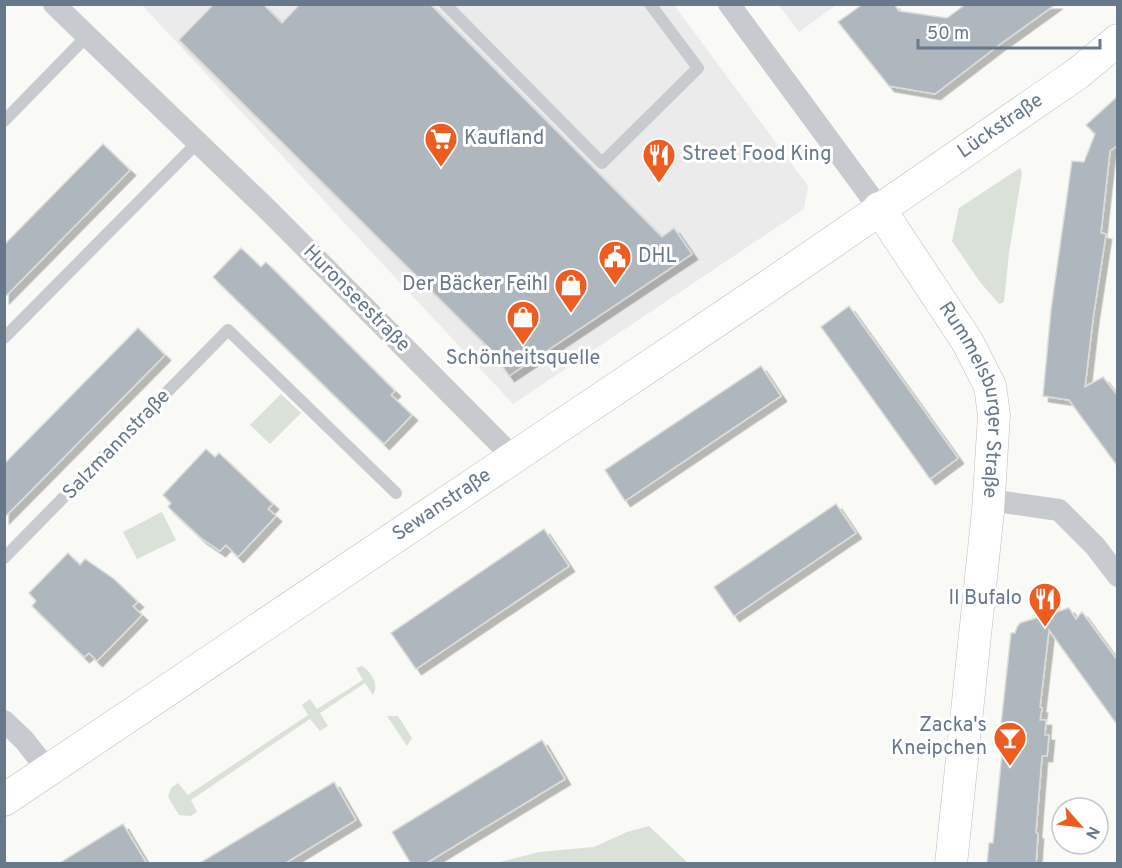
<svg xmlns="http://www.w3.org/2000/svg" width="1122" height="868" font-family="Overpass,sans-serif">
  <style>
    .built { fill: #eaebea }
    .green { fill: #dae1d7 }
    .building { fill: #afb7be; stroke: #dbdbd9; stroke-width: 1.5; filter: url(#shadow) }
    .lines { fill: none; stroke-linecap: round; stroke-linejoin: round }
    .secondary-casing { stroke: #b9bec3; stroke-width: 33 }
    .lane { stroke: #c7cbcf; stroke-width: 12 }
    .street { stroke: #c7cbcf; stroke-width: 22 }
    .secondary { stroke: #fff; stroke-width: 32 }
    .labels { text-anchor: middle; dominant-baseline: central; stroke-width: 6; stroke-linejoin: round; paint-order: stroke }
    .street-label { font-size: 20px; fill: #66788a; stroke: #fff }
    .poi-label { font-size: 20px; fill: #66788a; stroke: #fff; text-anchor: start }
  </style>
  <defs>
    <filter id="shadow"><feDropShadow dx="5.5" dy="5.5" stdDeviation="0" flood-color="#0004"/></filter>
  </defs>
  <rect width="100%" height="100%" fill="#f9f9f6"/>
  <g class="built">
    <path d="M 142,5 L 674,5 L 808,186 L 804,209 L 513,404 Z"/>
    <path d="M 779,5 L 836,5 L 799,32 Z"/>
  </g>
  <g class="green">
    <path d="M 1020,168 L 1022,173 L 1009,253 L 1004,302 L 999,304 L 980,282 L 952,241 L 959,208 Z"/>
    <path d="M 281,394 L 301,413 L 270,444 L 250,425 Z"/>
    <path d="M 162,512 L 176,540 L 137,559 L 123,532 Z"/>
    <path d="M 362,666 C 372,673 379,684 373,695 L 365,683 L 320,713 L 328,726 L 320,731 L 310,719 L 191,800 L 197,812 L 191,816 L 179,815 L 168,797 L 171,788 L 178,783 L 188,795 L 308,715 L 302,705 L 310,699 L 317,709 L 363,680 L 356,668 Z"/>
    <path d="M 387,716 L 398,716 L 412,738 L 407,746 Z"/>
    <path d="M 649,826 L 688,863 L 496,863 L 539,852 L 594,847 L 627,832 Z"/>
  </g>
  <g class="building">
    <path d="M 214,4 L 263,4 L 282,23 L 300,4 L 430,4 L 662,237 L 674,228 L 692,254 L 509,376 L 492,351 L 179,40 Z"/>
    <path d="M 863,4 L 894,4 L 899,11 L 947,18 L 966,4 L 1056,4 L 999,45 L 935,94 L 889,86 L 838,22 Z"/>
    <path d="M 1118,96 L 1118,145 L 1110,151 L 1101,233 L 1106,234 L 1093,319 L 1085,387 L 1103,377 L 1118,396 L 1118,467 L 1069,400 L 1043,396 L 1051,310 L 1072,161 L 1084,162 L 1095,134 L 1086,125 Z"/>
    <path d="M 103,144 L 130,170 L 4,298 L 4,245 Z"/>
    <path d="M 241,248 L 261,267 L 266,262 L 395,391 L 391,395 L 412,415 L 384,444 L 213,277 Z"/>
    <path d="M 849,306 L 958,458 L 930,479 L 821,327 Z"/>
    <path d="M 138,328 L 165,355 L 4,518 L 4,464 Z"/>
    <path d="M 761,366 L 781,396 L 625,501 L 605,470 Z"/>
    <path d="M 206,449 L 215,457 L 219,453 L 273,504 L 268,509 L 276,516 L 238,557 L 226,545 L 220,551 L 201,538 L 168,507 L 171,503 L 163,495 Z"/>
    <path d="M 836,504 L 856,533 L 734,616 L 714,587 Z"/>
    <path d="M 544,529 L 569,566 L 416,669 L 391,633 Z"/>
    <path d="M 68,553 L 80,565 L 85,559 L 114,579 L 138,602 L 133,606 L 142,615 L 97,661 L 89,653 L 84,657 L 32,606 L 36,601 L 29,593 Z"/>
    <path d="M 1069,608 L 1076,619 L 1082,612 L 1118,661 L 1118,726 L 1049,630 L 1040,707 L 1042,708 L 1040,720 L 1046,720 L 1045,735 L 1049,735 L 1047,756 L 1042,756 L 1036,832 L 1038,834 L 1036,864 L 987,864 L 989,843 L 993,843 L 1004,734 L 1000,734 L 1011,633 L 1015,633 L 1017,627 L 1020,623 Z"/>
    <path d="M 542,740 L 565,779 L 425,864 L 411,864 L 392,832 Z"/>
    <path d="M 334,782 L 356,820 L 284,864 L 198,864 Z"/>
    <path d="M 123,824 L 147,864 L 58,864 L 111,831 Z"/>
  </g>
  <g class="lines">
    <g class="secondary-casing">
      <g id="secondary">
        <path id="s1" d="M 879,208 L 967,341 L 990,386 L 994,415 L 988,511 L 951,864"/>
        <path id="s2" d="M 4,800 L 770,285 L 1077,74 L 1118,40"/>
      </g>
    </g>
    <g class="lane">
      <path d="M 445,4 L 602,163 L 698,68 L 650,4"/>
      <path d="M 4,121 L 86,37"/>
      <path d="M 4,338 L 198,142"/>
      <path d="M 4,558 L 228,330 L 396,493"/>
    </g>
    <g class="street">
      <path d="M 54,4 L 269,211 L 513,457"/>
      <path d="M 729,4 L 879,208"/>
      <path d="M 989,500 L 1059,510 L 1095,546 L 1118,576"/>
      <path d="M 4,721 L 24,740 L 48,770"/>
    </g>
    <use href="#secondary" class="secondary"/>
  </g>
  <defs>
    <g id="supermarket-pin" transform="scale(1.725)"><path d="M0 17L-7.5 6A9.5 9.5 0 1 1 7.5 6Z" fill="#ef5c20" stroke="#fff"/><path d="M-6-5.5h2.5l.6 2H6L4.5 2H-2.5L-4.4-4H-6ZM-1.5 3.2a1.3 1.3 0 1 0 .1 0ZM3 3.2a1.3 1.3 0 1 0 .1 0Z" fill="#fff"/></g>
    <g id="restaurant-pin" transform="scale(1.725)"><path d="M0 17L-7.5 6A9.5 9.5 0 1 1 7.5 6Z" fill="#ef5c20" stroke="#fff"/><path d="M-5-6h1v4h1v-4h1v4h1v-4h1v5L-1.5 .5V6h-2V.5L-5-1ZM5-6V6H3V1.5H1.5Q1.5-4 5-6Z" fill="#fff"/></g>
    <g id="civic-pin" transform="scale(1.725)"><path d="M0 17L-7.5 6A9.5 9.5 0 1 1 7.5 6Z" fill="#ef5c20" stroke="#fff"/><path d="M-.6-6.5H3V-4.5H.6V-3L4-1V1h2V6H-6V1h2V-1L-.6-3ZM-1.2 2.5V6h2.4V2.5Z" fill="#fff"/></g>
    <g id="shop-pin" transform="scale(1.725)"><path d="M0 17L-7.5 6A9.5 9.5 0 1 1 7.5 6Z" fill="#ef5c20" stroke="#fff"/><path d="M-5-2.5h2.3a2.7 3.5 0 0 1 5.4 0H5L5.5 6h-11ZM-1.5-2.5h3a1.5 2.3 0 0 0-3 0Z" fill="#fff"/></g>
    <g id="bar-pin" transform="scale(1.725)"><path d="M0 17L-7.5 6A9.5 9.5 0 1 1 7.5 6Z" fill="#ef5c20" stroke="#fff"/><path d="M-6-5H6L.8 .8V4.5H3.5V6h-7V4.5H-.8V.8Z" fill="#fff"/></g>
  </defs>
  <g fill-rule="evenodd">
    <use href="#supermarket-pin" x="441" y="139"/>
    <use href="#restaurant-pin" x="659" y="155"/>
    <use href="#civic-pin" x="615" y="257"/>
    <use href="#shop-pin" x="571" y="285"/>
    <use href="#shop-pin" x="523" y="317"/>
    <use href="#restaurant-pin" x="1045" y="599"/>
    <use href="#bar-pin" x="1010" y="738"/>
  </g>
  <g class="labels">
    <g class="street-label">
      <text stroke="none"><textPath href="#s2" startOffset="1203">Lückstraße</textPath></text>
      <text transform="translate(356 299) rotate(45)">Huronseestraße</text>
      <text stroke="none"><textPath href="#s1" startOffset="219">Rummelsburger Straße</textPath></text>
      <text transform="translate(117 445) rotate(-46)">Salzmannstraße</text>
      <text stroke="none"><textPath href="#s2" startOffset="528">Sewanstraße</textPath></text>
    </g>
    <g class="poi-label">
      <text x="464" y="139">Kaufland</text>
      <text x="682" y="155">Street Food King</text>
      <text x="638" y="257">DHL</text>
      <text x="548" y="285" text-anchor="end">Der Bäcker Feihl</text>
      <text x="523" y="359" text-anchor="middle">Schönheitsquelle</text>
      <text x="1022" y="599" text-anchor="end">Il Bufalo</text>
      <text x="987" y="726" text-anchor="end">Zacka's<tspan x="987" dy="23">Kneipchen</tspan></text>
    </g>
  </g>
  <rect width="1122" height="868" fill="none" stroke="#66788a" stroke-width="12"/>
  <g transform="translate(1080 826) rotate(118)"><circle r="28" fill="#ffffff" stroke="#c2c9d0" stroke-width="1.5"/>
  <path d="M0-4.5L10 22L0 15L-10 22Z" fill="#ef5c20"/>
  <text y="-9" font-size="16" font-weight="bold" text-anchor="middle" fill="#66788a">N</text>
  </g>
  <path d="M918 39v9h182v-9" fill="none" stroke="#66788a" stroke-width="3"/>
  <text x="927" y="39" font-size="18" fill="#66788a" stroke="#ffffff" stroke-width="4.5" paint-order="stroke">50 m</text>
</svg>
